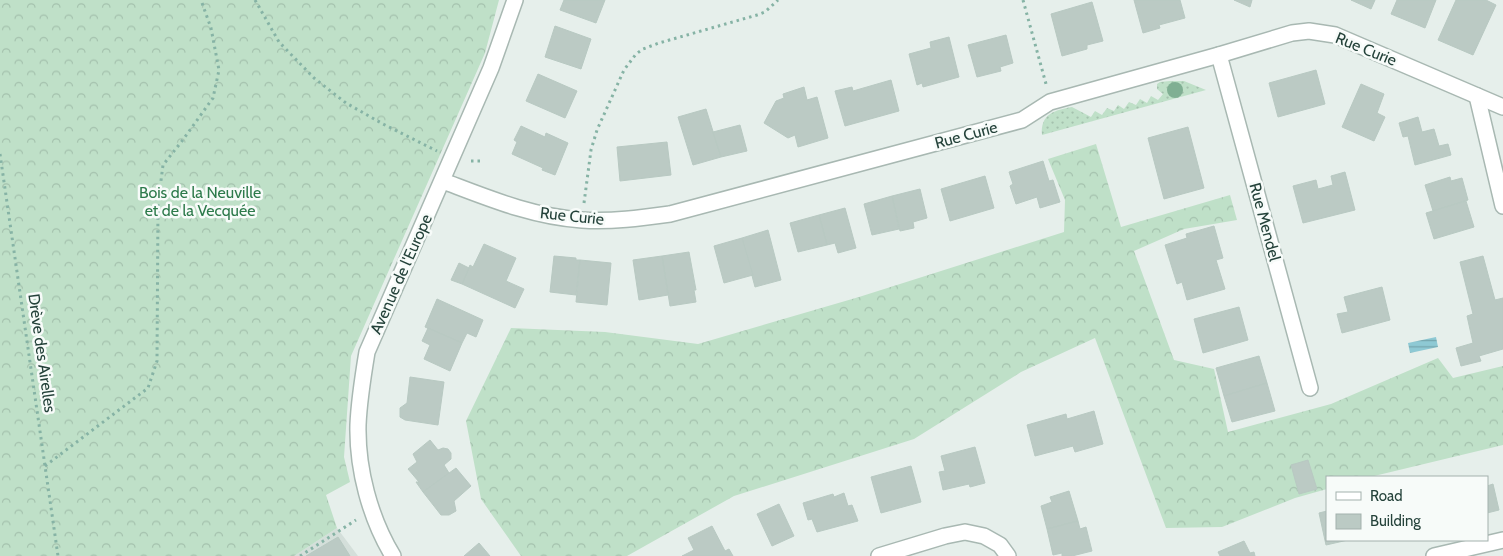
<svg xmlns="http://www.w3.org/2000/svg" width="1503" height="556" font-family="Cabin,sans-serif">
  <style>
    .built { fill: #d4dfda }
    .grass { fill: url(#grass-dots) }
    .forest { fill: url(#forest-crowns) }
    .water { fill: url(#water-rules) }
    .building { fill: #bbcac4; stroke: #b8c9c2 }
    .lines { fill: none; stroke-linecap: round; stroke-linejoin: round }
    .minor-casing { stroke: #a8b8b2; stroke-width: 18 }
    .path { stroke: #86b3a5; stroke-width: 3; stroke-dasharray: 2.5 4; stroke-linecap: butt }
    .minor { stroke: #fff; stroke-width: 15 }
    .tree { fill: #80af93 }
    .labels { text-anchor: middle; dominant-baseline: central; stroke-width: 5; stroke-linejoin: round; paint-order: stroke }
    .street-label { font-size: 16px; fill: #24423a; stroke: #f7fbf9 }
    .park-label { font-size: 16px; fill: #2d7a4b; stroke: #f7fbf9 }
  </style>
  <defs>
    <pattern id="grass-dots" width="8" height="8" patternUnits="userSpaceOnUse" patternTransform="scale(1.25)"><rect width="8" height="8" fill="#bfe0c8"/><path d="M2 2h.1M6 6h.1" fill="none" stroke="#a4c1ad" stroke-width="1.8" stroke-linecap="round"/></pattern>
    <pattern id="forest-crowns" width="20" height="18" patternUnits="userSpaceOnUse" patternTransform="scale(1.25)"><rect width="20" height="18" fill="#bfe0c8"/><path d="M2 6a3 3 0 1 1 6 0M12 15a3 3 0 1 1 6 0" fill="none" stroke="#a4c1ad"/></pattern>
    <pattern id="water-rules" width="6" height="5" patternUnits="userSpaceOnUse" patternTransform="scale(1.25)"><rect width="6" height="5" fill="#8ec9d4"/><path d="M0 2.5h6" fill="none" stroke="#74a5ad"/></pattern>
  </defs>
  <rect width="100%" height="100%" fill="#e6efeb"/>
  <path class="built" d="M 337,528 L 358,556 L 294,556 Z"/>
  <path class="grass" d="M 1170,81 L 1184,81 L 1206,90 L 1042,135 C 1040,114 1055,110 1072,107 L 1091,117 L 1095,111 L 1102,115 L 1107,108 L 1114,111 L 1118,105 L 1124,109 L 1129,102 L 1136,105 L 1140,99 L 1147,103 L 1151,96 L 1158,100 L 1163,94 L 1157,89 L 1157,84 L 1160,82 Z"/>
  <g class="forest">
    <path d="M 0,0 L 499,0 L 485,53 L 351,356 L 344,457 L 350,482 L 326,495 L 337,528 L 294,556 L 0,556 Z"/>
    <path d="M 1096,144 L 1121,227 L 1230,195 L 1237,220 L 1184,229 L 1134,251 L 1174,360 L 1214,369 L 1228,432 L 1331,404 L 1438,358 L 1453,378 L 1503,366 L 1503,445 L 1370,477 L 1327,477 L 1327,489 L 1295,498 L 1222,527 L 1166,528 L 1095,338 L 1021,372 L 914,439 L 734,496 L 627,556 L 521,556 L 481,499 L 466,421 L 511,328 L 605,332 L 698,344 L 859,297 L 1064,232 L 1065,200 L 1048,159 Z"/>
  </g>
  <path class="water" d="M 1436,337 L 1438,347 L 1410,353 L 1408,343 Z"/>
  <g class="building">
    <path d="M 564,0 L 605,0 L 596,23 L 560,10 Z"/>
    <path d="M 1134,0 L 1180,0 L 1185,18 L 1159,25 L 1160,28 L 1143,33 Z"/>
    <path d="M 1234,0 L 1252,0 L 1250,7 Z"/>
    <path d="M 1351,0 L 1375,0 L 1371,9 Z"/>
    <path d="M 1397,0 L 1436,0 L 1425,28 L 1391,14 Z"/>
    <path d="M 1456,0 L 1486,0 L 1496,5 L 1473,55 L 1438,40 Z"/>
    <path d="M 1092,2 L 1103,41 L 1087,45 L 1087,49 L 1062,56 L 1051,14 Z"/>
    <path d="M 555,26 L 591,39 L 581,69 L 545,57 Z"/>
    <path d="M 1006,35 L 1013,63 L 1000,67 L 1001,71 L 977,77 L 968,45 Z"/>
    <path d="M 949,37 L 959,77 L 923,87 L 922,83 L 917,85 L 909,54 L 931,48 L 930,42 Z"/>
    <path d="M 1316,70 L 1325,104 L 1278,117 L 1269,83 Z"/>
    <path d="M 538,74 L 577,91 L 565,118 L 526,101 Z"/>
    <path d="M 891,80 L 899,111 L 845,126 L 835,91 L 852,87 L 853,91 Z"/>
    <path d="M 1361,84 L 1384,94 L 1377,113 L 1385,117 L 1374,141 L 1342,127 Z"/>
    <path d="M 804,87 L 807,100 L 817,97 L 828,138 L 798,147 L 795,135 L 788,138 L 764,123 L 776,101 L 784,98 L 783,94 Z"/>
    <path d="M 706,109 L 721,157 L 693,165 L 678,117 Z"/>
    <path d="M 1418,117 L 1422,132 L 1434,129 L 1439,146 L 1448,144 L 1451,155 L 1415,165 L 1408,136 L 1403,137 L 1399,123 Z"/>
    <path d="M 740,125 L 747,151 L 721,157 L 713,132 Z"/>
    <path d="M 521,126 L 545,137 L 546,133 L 568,143 L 555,175 L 542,170 L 543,168 L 512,154 L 517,142 L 514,140 Z"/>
    <path d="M 1188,127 L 1204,188 L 1164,199 L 1148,138 Z"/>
    <path d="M 667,142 L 671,175 L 620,181 L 617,147 Z"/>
    <path d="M 1043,161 L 1049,181 L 1053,180 L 1060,202 L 1040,208 L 1037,197 L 1016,204 L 1010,186 L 1013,184 L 1009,172 Z"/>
    <path d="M 1345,172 L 1355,210 L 1303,223 L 1293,186 L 1316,180 L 1318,189 L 1333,185 L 1331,176 Z"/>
    <path d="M 985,176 L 994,208 L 950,221 L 941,189 Z"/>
    <path d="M 1450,177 L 1451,181 L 1462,178 L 1468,200 L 1433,211 L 1425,185 Z"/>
    <path d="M 920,189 L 927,218 L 913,222 L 914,228 L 900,231 L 892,196 Z"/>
    <path d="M 892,196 L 899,229 L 872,235 L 864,204 Z"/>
    <path d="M 1466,201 L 1474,227 L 1434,239 L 1426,213 Z"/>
    <path d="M 845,208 L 856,248 L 838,253 L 835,243 L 827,245 L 819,215 Z"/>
    <path d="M 819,215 L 827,245 L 798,252 L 790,223 Z"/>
    <path d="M 1214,226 L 1223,258 L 1216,260 L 1225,289 L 1187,300 L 1182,282 L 1177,284 L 1165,245 L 1187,238 L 1186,234 Z"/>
    <path d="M 768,230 L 781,280 L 755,287 L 742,238 Z"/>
    <path d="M 742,238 L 753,275 L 724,283 L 714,246 Z"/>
    <path d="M 484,244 L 516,258 L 506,281 L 524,289 L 515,308 L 462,284 L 470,265 L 473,267 Z"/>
    <path d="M 689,252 L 696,290 L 694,290 L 696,302 L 670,306 L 662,256 Z"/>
    <path d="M 554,256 L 576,258 L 576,260 L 580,260 L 576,295 L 550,292 Z"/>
    <path d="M 662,256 L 668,295 L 639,300 L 633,260 Z"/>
    <path d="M 1483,256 L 1495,300 L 1503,298 L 1503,349 L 1479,356 L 1481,361 L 1461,366 L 1456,348 L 1473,343 L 1467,316 L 1473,314 L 1460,262 Z"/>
    <path d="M 580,260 L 611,263 L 607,305 L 576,302 Z"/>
    <path d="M 459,263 L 469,268 L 462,284 L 451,280 Z"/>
    <path d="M 1382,287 L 1390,320 L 1342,333 L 1337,314 L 1348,312 L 1344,297 Z"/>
    <path d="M 437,299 L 483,320 L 476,337 L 467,333 L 462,343 L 425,327 Z"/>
    <path d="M 1239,307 L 1248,340 L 1203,353 L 1194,319 Z"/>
    <path d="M 428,328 L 462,343 L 450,371 L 424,359 L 430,345 L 422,341 Z"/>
    <path d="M 1259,356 L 1267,383 L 1224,396 L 1216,368 Z"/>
    <path d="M 410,377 L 444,382 L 438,425 L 405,420 L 400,417 L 400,408 L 407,403 Z"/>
    <path d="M 1267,383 L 1275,411 L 1232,422 L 1224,396 Z"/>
    <path d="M 1094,411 L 1103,444 L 1075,452 L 1073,446 L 1035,456 L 1027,425 L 1066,414 L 1067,419 Z"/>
    <path d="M 430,440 L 438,450 L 443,448 L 448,449 L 451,453 L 451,459 L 444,465 L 449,473 L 423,492 L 416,482 L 419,482 L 408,469 L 417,462 L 413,454 Z"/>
    <path d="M 975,447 L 985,483 L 970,487 L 969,484 L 943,490 L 939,472 L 945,471 L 941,456 Z"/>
    <path d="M 1308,460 L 1317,489 L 1299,494 L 1291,465 Z"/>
    <path d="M 911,466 L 921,502 L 881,513 L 871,477 Z"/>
    <path d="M 456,468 L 471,486 L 454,501 L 456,511 L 449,515 L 441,515 L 423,492 Z"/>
    <path d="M 1493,484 L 1499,510 L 1487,513 L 1487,486 Z"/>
    <path d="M 1069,491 L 1078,521 L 1047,529 L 1041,506 L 1052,502 L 1050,497 Z"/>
    <path d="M 844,493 L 848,506 L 852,505 L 858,521 L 817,532 L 812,519 L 808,520 L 803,503 L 833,494 L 834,497 Z"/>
    <path d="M 779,504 L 794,536 L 772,546 L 757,514 Z"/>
    <path d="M 1327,511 L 1327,540 L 1348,540 L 1326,545 L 1319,513 Z"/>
    <path d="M 1078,521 L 1080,529 L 1086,527 L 1092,551 L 1072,556 L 1062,556 L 1062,553 L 1053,555 L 1047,529 Z"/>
    <path d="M 712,526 L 725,551 L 729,549 L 733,556 L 682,556 L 694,550 L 688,538 Z"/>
    <path d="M 338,537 L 350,556 L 306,556 Z"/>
    <path d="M 1244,541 L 1250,553 L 1254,552 L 1255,556 L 1220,556 L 1218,552 Z"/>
    <path d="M 479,543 L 490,556 L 464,556 Z"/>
  </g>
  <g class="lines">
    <g class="minor-casing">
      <g id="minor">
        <path d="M 1219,55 L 1310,388"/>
        <path d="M 1477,96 L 1503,206"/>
        <path d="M 443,181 C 488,198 533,217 582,220 C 611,222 641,218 670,214 L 1022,120 L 1050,102 L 1219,55 L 1292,33 L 1309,31 L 1335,35 L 1503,107"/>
        <path d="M 393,556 C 370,518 357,469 358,425 C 359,400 363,376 367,352 L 491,68 L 515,0"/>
        <path d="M 879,556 L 945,536 L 965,532 L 984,536 L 1000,545 L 1008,556"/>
        <path d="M 1434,556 L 1503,540"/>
      </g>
    </g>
    <g class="path">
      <path d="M 255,0 L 279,42 L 314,78 L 346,103 L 383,124 L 437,151"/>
      <path d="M 1023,0 L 1046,84"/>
      <path d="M 0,154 L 58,556"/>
      <path d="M 471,161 L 480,161"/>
      <path d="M 584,203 L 591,150 L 597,130 L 624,70 L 636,54 L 643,49 L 659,43 L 757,15 L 765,12 L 778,0"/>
      <path d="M 45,466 L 148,388 L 157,361 L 158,204 L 163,165 L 182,141 L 213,98 L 219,70 L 211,28 L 201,0"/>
      <path d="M 300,556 L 356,520"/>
    </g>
    <use href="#minor" class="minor"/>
  </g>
  <circle class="tree" cx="1175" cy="90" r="8"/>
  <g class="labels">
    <g class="street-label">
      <text transform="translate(1366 49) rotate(22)">Rue Curie</text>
      <text transform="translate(966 135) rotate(-15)">Rue Curie</text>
      <text transform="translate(572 216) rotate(6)">Rue Curie</text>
      <text transform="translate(1265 222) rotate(75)">Rue Mendel</text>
      <text transform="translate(401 274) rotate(-66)">Avenue de l'Europe</text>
      <text transform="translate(42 353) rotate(82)">Drève des Airelles</text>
    </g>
    <g class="park-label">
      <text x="200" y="192">Bois de la Neuville<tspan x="200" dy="18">et de la Vecquée</tspan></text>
    </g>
  </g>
  <rect x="1326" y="476" width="162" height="65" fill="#f7fbf9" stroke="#a3b1ad"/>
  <rect x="1336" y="492" width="25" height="8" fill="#ffffff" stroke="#a3b1ad"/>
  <text x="1370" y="501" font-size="15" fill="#24423a">Road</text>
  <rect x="1336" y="514" width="25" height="15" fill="#bbcac4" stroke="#a3b1ad"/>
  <text x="1370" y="526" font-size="15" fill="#24423a">Building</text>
</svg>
